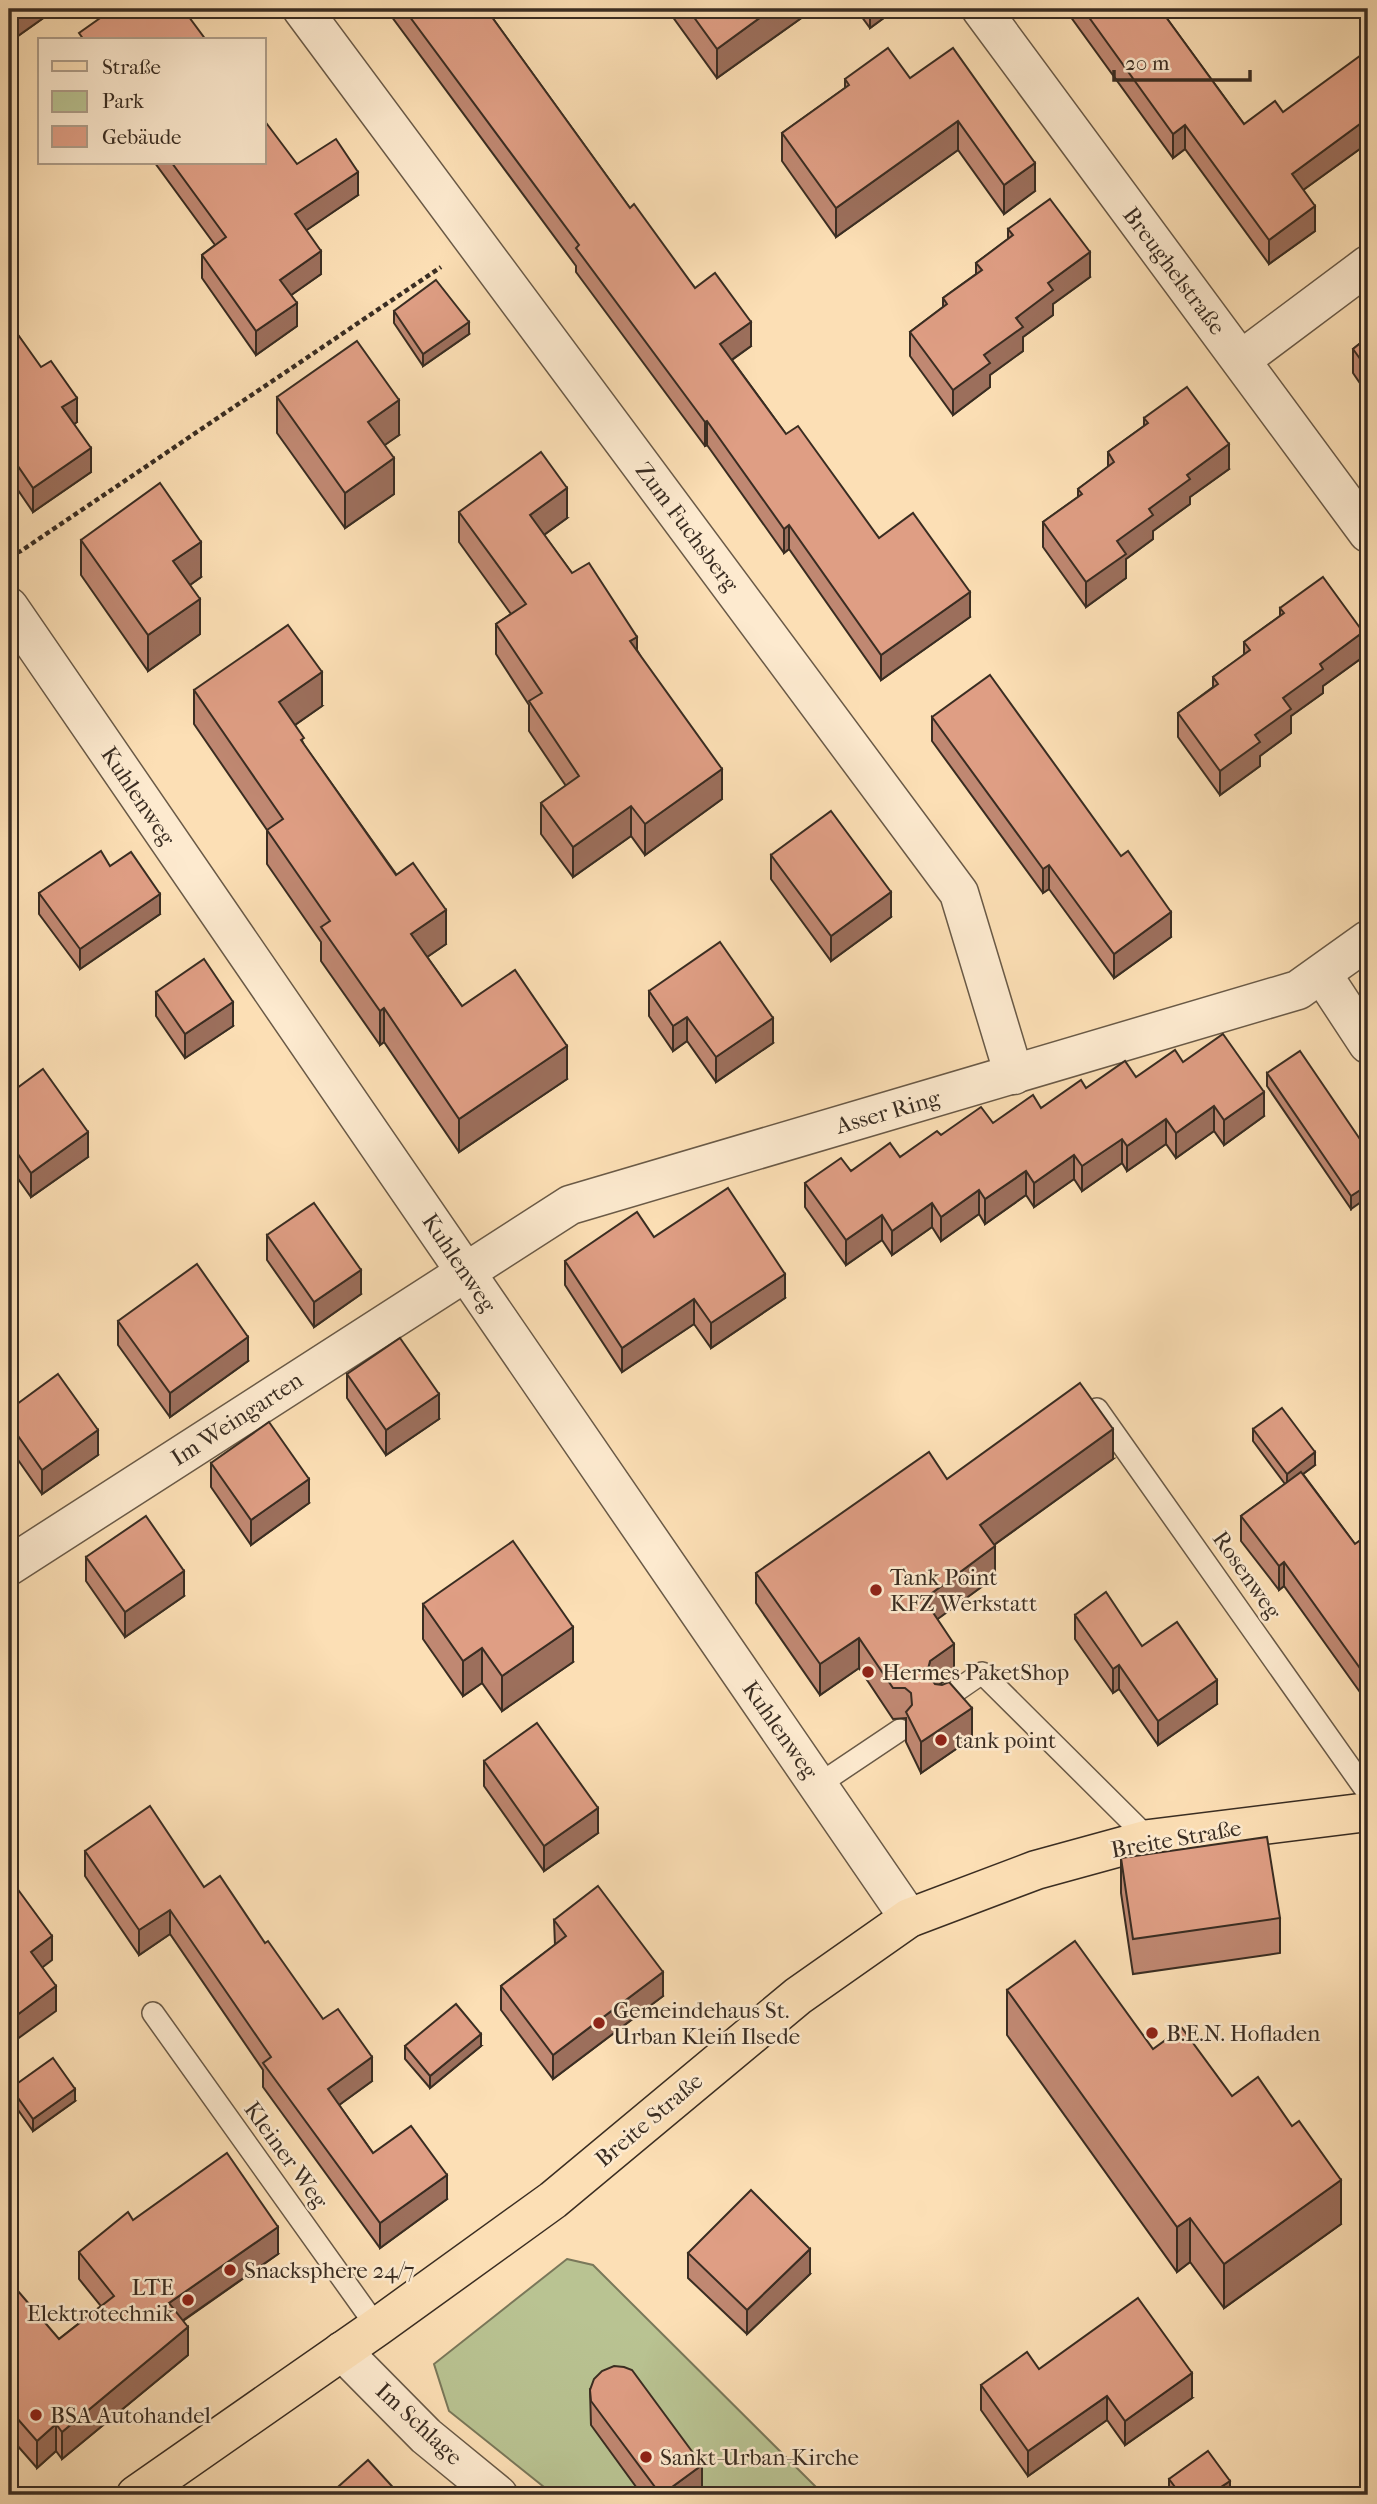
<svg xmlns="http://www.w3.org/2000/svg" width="1377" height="2504" font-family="'IM FELL French Canon',serif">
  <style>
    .green { fill: #b9c392; stroke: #7a785a; stroke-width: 2 }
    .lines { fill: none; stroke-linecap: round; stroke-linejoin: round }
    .service-casing { stroke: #6a5a47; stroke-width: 24 }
    .minor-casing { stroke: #6a5a47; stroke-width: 41 }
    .primary-casing { stroke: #3a2d22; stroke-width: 41 }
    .path { stroke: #3a2d22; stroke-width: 4.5; stroke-dasharray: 5 3.5; stroke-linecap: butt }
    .service { stroke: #fdeacf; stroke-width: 21 }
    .minor { stroke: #fdeacf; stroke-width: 38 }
    .primary { stroke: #fcdfb5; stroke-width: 38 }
    .wall { fill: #c08872; stroke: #3a2d22; stroke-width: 2 }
    .shaded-wall { fill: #9c6f5c; stroke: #3a2d22; stroke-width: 2 }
    .building { fill: #df9e84; stroke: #3a2d22; stroke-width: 2 }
    .poi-dot { fill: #8f2418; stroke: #fdeacf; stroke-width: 2.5 }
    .labels { text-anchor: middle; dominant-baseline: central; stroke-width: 5; stroke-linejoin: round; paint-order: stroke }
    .street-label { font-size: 23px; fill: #3a2d22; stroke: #fdeacf }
    .poi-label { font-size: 23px; fill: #3a2d22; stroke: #fdeacf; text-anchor: start }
  </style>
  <rect width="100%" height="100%" fill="#fcdfb5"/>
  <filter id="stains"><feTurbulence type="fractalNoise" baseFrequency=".00286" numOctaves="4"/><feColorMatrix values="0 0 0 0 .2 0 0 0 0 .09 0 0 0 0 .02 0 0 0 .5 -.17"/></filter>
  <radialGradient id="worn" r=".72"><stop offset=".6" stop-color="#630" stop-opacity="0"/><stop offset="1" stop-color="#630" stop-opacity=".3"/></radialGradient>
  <path class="green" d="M 567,2259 L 593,2265 L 824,2495 L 554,2495 L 449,2411 L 434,2364 Z"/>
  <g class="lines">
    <g class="service-casing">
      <g id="service">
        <path d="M 1097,1409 L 1368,1793"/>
        <path d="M 940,1702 L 982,1673 L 1149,1839"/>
        <path d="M 818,1785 L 900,1730"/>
        <path d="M 153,2013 L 377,2327"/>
      </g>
    </g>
    <g class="minor-casing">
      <g id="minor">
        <path d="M 302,9 L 959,893 L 1014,1075"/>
        <path d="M 981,9 L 1368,533"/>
        <path d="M 1241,360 L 1368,265"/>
        <path d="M 9,607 L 909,1918"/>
        <path d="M 1322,974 L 1368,1044"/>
        <path d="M 9,1566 L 570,1205 L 1298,990 L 1368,940"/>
        <path d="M 342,2351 L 426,2436 L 498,2495"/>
      </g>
    </g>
    <g class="primary-casing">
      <path id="primary" d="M 136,2495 L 377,2327 L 553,2200 L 798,1996 L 909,1918 L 1036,1870 L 1149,1839 L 1368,1812"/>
    </g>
    <path class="path" d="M 9,556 L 21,551 L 441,267"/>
    <use href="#service" class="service"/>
    <use href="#minor" class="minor"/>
    <use href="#primary" class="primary"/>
  </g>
  <g class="wall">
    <path d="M 9,9 L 56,9 L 15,38 L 9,30 Z"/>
    <path d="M 386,9 L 486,9 L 630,208 L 695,288 L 751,346 L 732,360 L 786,434 L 879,538 L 970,617 L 881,680 L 789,549 L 784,553 L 707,445 L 705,446 L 576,272 L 576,266 Z"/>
    <path d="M 667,9 L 814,9 L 717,78 Z"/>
    <path d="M 856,9 L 896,9 L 870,28 Z"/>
    <path d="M 1065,9 L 1160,9 L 1244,124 L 1283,112 L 1368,143 L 1303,190 L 1315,231 L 1269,264 L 1185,149 L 1173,158 Z"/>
    <path d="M 910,78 L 1035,191 L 1004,214 L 958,150 L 836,237 L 782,161 L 782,133 L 845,88 L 845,79 Z"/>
    <path d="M 155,163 L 297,164 L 358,195 L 306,230 L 321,274 L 291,295 L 297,326 L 256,355 L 202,278 L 202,255 L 215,245 Z"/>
    <path d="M 1008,229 L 1090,277 L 1053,304 L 1053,315 L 1023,337 L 1023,351 L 990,375 L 990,387 L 953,415 L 910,356 L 910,332 L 943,307 L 943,298 L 976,274 L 976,263 L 1008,239 Z"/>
    <path d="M 394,311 L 469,334 L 423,366 L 394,323 Z"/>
    <path d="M 9,322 L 77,422 L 74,424 L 91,472 L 33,512 L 9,477 Z"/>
    <path d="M 1368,337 L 1368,395 L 1353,373 L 1353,349 Z"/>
    <path d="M 277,397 L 399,435 L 384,445 L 394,494 L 345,528 L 277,433 Z"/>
    <path d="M 1144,418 L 1229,469 L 1190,497 L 1190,504 L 1153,531 L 1153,539 L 1126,559 L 1126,578 L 1086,607 L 1043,547 L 1043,522 L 1078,497 L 1078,489 L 1108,467 L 1108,452 L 1144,426 Z"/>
    <path d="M 459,512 L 567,518 L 544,535 L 572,573 L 637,650 L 722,799 L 645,855 L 631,836 L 573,877 L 541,834 L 541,803 L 566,786 L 529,731 L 529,705 L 496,654 L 496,624 L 511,614 L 459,542 Z"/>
    <path d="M 81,540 L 201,577 L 190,585 L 200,634 L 148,671 L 81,575 Z"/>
    <path d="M 1280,608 L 1363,657 L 1323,686 L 1323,693 L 1291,716 L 1291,733 L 1260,756 L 1260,766 L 1220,795 L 1178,737 L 1178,713 L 1213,687 L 1213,677 L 1244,655 L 1244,642 L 1280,616 Z"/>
    <path d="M 194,690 L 322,706 L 295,725 L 304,745 L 446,944 L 427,957 L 462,1006 L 567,1079 L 459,1152 L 384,1042 L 380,1045 L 321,961 L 321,942 L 267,864 L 267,830 L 194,724 Z"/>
    <path d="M 932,717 L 1171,937 L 1114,978 L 1049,889 L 1043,893 L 932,741 Z"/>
    <path d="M 771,855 L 891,917 L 831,961 L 771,879 Z"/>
    <path d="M 110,866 L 160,914 L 80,969 L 39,914 L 39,893 Z"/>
    <path d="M 649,991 L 773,1043 L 716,1082 L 687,1041 L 673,1051 L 649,1016 Z"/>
    <path d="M 156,992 L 233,1026 L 185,1058 L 156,1016 Z"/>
    <path d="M 1183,1062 L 1264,1116 L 1224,1145 L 1214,1131 L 1176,1158 L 1166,1144 L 1127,1171 L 1122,1163 L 1082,1191 L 1074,1179 L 1034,1207 L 1026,1195 L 985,1224 L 979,1214 L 941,1241 L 932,1227 L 892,1255 L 882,1240 L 846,1265 L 805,1207 L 805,1183 L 900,1157 L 941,1135 L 993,1123 L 1041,1108 L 1086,1088 L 1136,1077 Z"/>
    <path d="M 1267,1073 L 1368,1151 L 1351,1209 L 1267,1086 Z"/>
    <path d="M 9,1094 L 88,1157 L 31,1197 L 9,1166 Z"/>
    <path d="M 267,1235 L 361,1294 L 314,1327 L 267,1260 Z"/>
    <path d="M 654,1237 L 785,1298 L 711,1348 L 694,1324 L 622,1372 L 565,1285 L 565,1261 Z"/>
    <path d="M 118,1321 L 248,1361 L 170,1417 L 118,1345 Z"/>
    <path d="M 347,1374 L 439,1419 L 386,1455 L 347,1398 Z"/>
    <path d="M 9,1410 L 98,1455 L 42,1494 L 9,1447 Z"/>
    <path d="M 1253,1429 L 1315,1465 L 1303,1474 L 1355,1544 L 1368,1535 L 1368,1691 L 1362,1695 L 1284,1586 L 1279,1590 L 1241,1541 L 1241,1516 L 1285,1484 L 1253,1441 Z"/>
    <path d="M 1113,1459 L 994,1545 L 995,1577 L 937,1619 L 954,1674 L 940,1684 L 972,1738 L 921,1773 L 906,1742 L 906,1718 L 893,1719 L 859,1668 L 820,1695 L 756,1603 L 756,1573 L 947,1479 Z"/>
    <path d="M 211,1463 L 309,1503 L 251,1545 L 211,1487 Z"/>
    <path d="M 86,1557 L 184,1596 L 125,1637 L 86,1581 Z"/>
    <path d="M 423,1604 L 573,1662 L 502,1711 L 482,1683 L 463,1696 L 423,1639 Z"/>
    <path d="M 1075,1615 L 1142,1646 L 1217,1704 L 1158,1745 L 1119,1689 L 1113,1693 L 1075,1639 Z"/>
    <path d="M 484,1761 L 598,1833 L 544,1871 L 484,1786 Z"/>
    <path d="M 85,1851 L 204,1887 L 265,1943 L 323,2019 L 372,2081 L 339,2105 L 373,2153 L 447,2199 L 380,2248 L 263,2087 L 263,2070 L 170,1934 L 139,1955 L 85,1876 Z"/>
    <path d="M 1121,1858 L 1280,1918 L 1280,1953 L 1133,1974 L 1121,1893 Z"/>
    <path d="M 554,1920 L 663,1996 L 553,2079 L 501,2010 L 501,1986 L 555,1945 Z"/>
    <path d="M 1007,1990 L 1153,2049 L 1232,2096 L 1341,2224 L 1224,2308 L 1190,2262 L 1177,2272 L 1007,2035 Z"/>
    <path d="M 405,2046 L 481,2046 L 430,2088 L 405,2059 Z"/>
    <path d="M 11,2088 L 75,2101 L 33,2131 L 11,2100 Z"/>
    <path d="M 133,2220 L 278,2254 L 183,2321 L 188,2355 L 62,2459 L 56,2451 L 37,2468 L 9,2436 L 9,2300 L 59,2339 L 101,2306 L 79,2279 L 79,2252 Z"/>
    <path d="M 688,2253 L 810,2274 L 747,2334 L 688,2278 Z"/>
    <path d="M 981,2385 L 1192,2398 L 1125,2445 L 1107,2420 L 1028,2476 L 981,2410 Z"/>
    <path d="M 590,2390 L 702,2489 L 694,2495 L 642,2495 L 591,2425 Z"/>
    <path d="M 1169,2479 L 1230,2495 L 1169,2495 Z"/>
  </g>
  <g class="shaded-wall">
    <path d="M 22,9 L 56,9 L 15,38 L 15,14 Z"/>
    <path d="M 772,9 L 814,9 L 717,78 L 717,49 Z"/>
    <path d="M 870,9 L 896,9 L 870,28 Z"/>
    <path d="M 1368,118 L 1368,143 L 1292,198 L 1292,174 Z"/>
    <path d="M 958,121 L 958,150 L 836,237 L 836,208 Z"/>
    <path d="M 1185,125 L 1185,149 L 1173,158 L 1173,134 Z"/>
    <path d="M 1035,163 L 1035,191 L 1004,214 L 1004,185 Z"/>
    <path d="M 358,172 L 358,195 L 295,238 L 295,214 Z"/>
    <path d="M 1315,206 L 1315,231 L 1269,264 L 1269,240 Z"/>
    <path d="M 321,251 L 321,274 L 280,303 L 280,280 Z"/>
    <path d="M 1090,252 L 1090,277 L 1053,304 L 1053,315 L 1023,337 L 1023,351 L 990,375 L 990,387 L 953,415 L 953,390 L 1048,283 Z"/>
    <path d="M 297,303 L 297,326 L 256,355 L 256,331 Z"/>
    <path d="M 469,322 L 469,334 L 423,366 L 423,354 Z"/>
    <path d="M 751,322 L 751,346 L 720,368 L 720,344 Z"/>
    <path d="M 77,398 L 77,422 L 62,432 L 62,407 Z"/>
    <path d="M 399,400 L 399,435 L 368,457 L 368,422 Z"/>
    <path d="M 707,421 L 707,445 L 705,446 L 705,422 Z"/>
    <path d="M 1229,444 L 1229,469 L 1190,497 L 1190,504 L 1153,531 L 1153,539 L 1126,559 L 1126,578 L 1086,607 L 1086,582 L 1117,541 L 1149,509 L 1187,475 Z"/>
    <path d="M 91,448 L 91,472 L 33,512 L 33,488 Z"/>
    <path d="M 394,458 L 394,494 L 345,528 L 345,493 Z"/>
    <path d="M 567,488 L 567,518 L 530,545 L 530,515 Z"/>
    <path d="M 789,525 L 789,549 L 784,553 L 784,529 Z"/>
    <path d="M 201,542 L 201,577 L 173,597 L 173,561 Z"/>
    <path d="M 970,592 L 970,617 L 881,680 L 881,655 Z"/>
    <path d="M 200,599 L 200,634 L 148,671 L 148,635 Z"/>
    <path d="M 1363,632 L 1363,657 L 1323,686 L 1323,693 L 1291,716 L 1291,733 L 1260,756 L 1260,766 L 1220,795 L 1220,771 L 1255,735 L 1283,698 L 1320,664 Z"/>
    <path d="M 637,637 L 637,667 L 630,641 Z"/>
    <path d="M 322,672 L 322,706 L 279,736 L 279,702 Z"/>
    <path d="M 722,769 L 722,799 L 645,855 L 645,824 Z"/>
    <path d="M 631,806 L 631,836 L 573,877 L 573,847 Z"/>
    <path d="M 1049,865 L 1049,889 L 1043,893 L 1043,869 Z"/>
    <path d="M 891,892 L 891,917 L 831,961 L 831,936 Z"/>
    <path d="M 160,894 L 160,914 L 80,969 L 80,949 Z"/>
    <path d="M 446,910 L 446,944 L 411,968 L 411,934 Z"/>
    <path d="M 1171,912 L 1171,937 L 1114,978 L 1114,954 Z"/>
    <path d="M 233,1002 L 233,1026 L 185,1058 L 185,1034 Z"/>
    <path d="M 384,1008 L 384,1042 L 380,1045 L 380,1011 Z"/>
    <path d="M 687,1017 L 687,1041 L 673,1051 L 673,1026 Z"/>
    <path d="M 773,1018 L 773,1043 L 716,1082 L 716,1057 Z"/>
    <path d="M 567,1046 L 567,1079 L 459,1152 L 459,1119 Z"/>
    <path d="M 1264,1092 L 1264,1116 L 1224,1145 L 1224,1120 Z"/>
    <path d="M 1214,1106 L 1214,1131 L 1176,1158 L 1176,1133 Z"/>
    <path d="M 1166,1119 L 1166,1144 L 1127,1171 L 1127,1146 Z"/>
    <path d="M 88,1132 L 88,1157 L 31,1197 L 31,1173 Z"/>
    <path d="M 1122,1139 L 1122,1163 L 1082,1191 L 1082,1166 Z"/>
    <path d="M 1074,1155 L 1074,1179 L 1034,1207 L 1034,1183 Z"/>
    <path d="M 1026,1171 L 1026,1195 L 985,1224 L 985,1199 Z"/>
    <path d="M 1368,1185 L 1368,1197 L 1351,1209 L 1351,1196 Z"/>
    <path d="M 979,1190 L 979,1214 L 941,1241 L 941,1217 Z"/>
    <path d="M 932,1203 L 932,1227 L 892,1255 L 892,1231 Z"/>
    <path d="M 882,1215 L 882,1240 L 846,1265 L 846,1240 Z"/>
    <path d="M 361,1270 L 361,1294 L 314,1327 L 314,1302 Z"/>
    <path d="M 785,1274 L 785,1298 L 711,1348 L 711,1323 Z"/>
    <path d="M 694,1299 L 694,1324 L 622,1372 L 622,1348 Z"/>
    <path d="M 248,1337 L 248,1361 L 170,1417 L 170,1393 Z"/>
    <path d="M 439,1394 L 439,1419 L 386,1455 L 386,1430 Z"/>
    <path d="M 1113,1429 L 1113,1459 L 980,1555 L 980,1525 Z"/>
    <path d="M 98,1430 L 98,1455 L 42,1494 L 42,1470 Z"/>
    <path d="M 1315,1452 L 1315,1465 L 1287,1486 L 1287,1474 Z"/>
    <path d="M 309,1479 L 309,1503 L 251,1545 L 251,1520 Z"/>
    <path d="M 995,1546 L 995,1577 L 924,1629 L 924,1599 Z"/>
    <path d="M 1284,1562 L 1284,1586 L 1279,1590 L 1279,1566 Z"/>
    <path d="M 184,1571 L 184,1596 L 125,1637 L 125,1612 Z"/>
    <path d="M 573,1627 L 573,1662 L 502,1711 L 502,1676 Z"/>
    <path d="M 859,1638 L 859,1668 L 820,1695 L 820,1664 Z"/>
    <path d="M 954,1644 L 954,1674 L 930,1691 L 927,1673 L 930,1661 Z"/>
    <path d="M 482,1648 L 482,1683 L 463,1696 L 463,1661 Z"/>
    <path d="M 1119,1665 L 1119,1689 L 1113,1693 L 1113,1669 Z"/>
    <path d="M 1368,1666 L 1368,1691 L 1362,1695 L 1362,1671 Z"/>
    <path d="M 1217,1680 L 1217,1704 L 1158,1745 L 1158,1721 Z"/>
    <path d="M 972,1708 L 972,1738 L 921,1773 L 921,1742 Z"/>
    <path d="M 598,1808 L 598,1833 L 544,1871 L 544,1846 Z"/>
    <path d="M 170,1910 L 170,1934 L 139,1955 L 139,1930 Z"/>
    <path d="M 52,1936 L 52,1960 L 31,1976 L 31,1952 Z"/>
    <path d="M 663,1972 L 663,1996 L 553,2079 L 553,2055 Z"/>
    <path d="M 56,1986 L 56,2011 L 9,2045 L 9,2021 Z"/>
    <path d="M 481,2034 L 481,2046 L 430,2088 L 430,2076 Z"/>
    <path d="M 372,2057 L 372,2081 L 328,2113 L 328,2089 Z"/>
    <path d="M 75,2089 L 75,2101 L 33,2131 L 33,2119 Z"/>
    <path d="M 447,2175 L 447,2199 L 380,2248 L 380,2223 Z"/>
    <path d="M 1341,2180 L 1341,2224 L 1224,2308 L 1224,2264 Z"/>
    <path d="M 1190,2218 L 1190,2262 L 1177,2272 L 1177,2227 Z"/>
    <path d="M 278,2227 L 278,2254 L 169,2330 L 169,2303 Z"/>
    <path d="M 810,2249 L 810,2274 L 747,2334 L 747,2310 Z"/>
    <path d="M 188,2327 L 188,2355 L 62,2459 L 62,2432 Z"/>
    <path d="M 1192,2373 L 1192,2398 L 1125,2445 L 1125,2421 Z"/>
    <path d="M 1107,2396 L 1107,2420 L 1028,2476 L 1028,2451 Z"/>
    <path d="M 56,2424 L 56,2451 L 37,2468 L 37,2441 Z"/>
    <path d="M 702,2465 L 702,2489 L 694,2495 L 661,2495 Z"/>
    <path d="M 1230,2481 L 1230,2495 L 1221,2495 L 1221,2487 Z"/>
  </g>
  <g class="building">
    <path d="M 11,9 L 22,9 L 15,14 Z"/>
    <path d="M 113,9 L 183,9 L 206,40 L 84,40 L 79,33 Z"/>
    <path d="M 404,9 L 486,9 L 630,208 L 634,204 L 695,288 L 715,273 L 751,322 L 720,344 L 786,434 L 798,426 L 879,538 L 913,513 L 970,592 L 881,655 L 789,525 L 784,529 L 707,421 L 705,422 L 576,248 L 579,245 Z"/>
    <path d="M 688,9 L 772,9 L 717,49 Z"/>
    <path d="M 1083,9 L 1160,9 L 1244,124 L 1275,101 L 1283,112 L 1368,50 L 1368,118 L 1292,174 L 1315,206 L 1269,240 L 1185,125 L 1173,134 Z"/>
    <path d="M 888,48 L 910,78 L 953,48 L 1035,163 L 1004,185 L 958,121 L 836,208 L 782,133 L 849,85 L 845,79 Z"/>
    <path d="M 264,120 L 297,164 L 336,139 L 358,172 L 295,214 L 321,251 L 280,280 L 297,303 L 256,331 L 202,255 L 226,237 L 172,163 L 264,163 Z"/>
    <path d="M 1050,199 L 1090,252 L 1048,283 L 1053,290 L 1016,318 L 1023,327 L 984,355 L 990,363 L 953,390 L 910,332 L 947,304 L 943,298 L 982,270 L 976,263 L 1013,235 L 1008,229 Z"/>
    <path d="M 436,280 L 469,322 L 423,354 L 394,311 Z"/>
    <path d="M 9,322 L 41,367 L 51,361 L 77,398 L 62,407 L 91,448 L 33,488 L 9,453 Z"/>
    <path d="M 1368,337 L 1368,370 L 1353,349 Z"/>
    <path d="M 357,341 L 399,400 L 368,422 L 394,458 L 345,493 L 277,397 Z"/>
    <path d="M 1187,387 L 1229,444 L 1187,475 L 1190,479 L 1149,509 L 1153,515 L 1117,541 L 1126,554 L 1086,582 L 1043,522 L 1082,494 L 1078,489 L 1114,462 L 1108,452 L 1148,423 L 1144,418 Z"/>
    <path d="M 541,452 L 567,488 L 530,515 L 572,573 L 589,563 L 637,637 L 630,641 L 722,769 L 645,824 L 631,806 L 573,847 L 541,803 L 579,776 L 529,701 L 542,693 L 496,624 L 526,604 L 459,512 Z"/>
    <path d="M 160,483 L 201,542 L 173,561 L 200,599 L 148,635 L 81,540 Z"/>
    <path d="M 1323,577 L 1363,632 L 1320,664 L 1323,669 L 1283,698 L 1291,709 L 1255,735 L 1260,742 L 1220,771 L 1178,713 L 1218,684 L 1213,677 L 1250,650 L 1244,642 L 1284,613 L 1280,608 Z"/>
    <path d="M 288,625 L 322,672 L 279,702 L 304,738 L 301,740 L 396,875 L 413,863 L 446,910 L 411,934 L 462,1006 L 515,970 L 567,1046 L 459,1119 L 384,1008 L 380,1011 L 321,927 L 330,921 L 267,830 L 283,819 L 194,690 Z"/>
    <path d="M 990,675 L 1121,856 L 1128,851 L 1171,912 L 1114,954 L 1049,865 L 1043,869 L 932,717 Z"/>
    <path d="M 831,811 L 891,892 L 831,936 L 771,855 Z"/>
    <path d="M 101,851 L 110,866 L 131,852 L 160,894 L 80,949 L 39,893 Z"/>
    <path d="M 720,942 L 773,1018 L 716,1057 L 687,1017 L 673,1026 L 649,991 Z"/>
    <path d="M 204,959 L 233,1002 L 185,1034 L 156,992 Z"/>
    <path d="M 1223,1034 L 1264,1092 L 1224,1120 L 1214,1106 L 1176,1133 L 1166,1119 L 1127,1146 L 1122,1139 L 1082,1166 L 1074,1155 L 1034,1183 L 1026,1171 L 985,1199 L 979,1190 L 941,1217 L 932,1203 L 892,1231 L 882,1215 L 846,1240 L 805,1183 L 841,1158 L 851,1171 L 890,1143 L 900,1157 L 937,1131 L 941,1135 L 981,1107 L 993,1123 L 1033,1095 L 1041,1108 L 1081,1080 L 1086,1088 L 1125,1061 L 1136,1077 L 1175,1050 L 1183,1062 Z"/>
    <path d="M 1300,1051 L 1368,1151 L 1368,1185 L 1351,1196 L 1267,1073 Z"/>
    <path d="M 43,1069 L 88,1132 L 31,1173 L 9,1141 L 9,1094 Z"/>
    <path d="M 728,1188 L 785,1274 L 711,1323 L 694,1299 L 622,1348 L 565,1261 L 637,1212 L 654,1237 Z"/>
    <path d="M 314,1203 L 361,1270 L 314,1302 L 267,1235 Z"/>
    <path d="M 197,1264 L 248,1337 L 170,1393 L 118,1321 Z"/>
    <path d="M 400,1338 L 439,1394 L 386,1430 L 347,1374 Z"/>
    <path d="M 58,1374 L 98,1430 L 42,1470 L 9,1423 L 9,1410 Z"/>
    <path d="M 1080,1383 L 1113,1429 L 980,1525 L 995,1546 L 924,1599 L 954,1644 L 930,1661 L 927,1673 L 935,1684 L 942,1685 L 949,1682 L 972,1708 L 921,1742 L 906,1712 L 912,1705 L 911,1693 L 905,1688 L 893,1688 L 859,1638 L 820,1664 L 756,1573 L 929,1452 L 947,1479 Z"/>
    <path d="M 1282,1408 L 1315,1452 L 1287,1474 L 1253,1429 Z"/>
    <path d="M 269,1422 L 309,1479 L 251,1520 L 211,1463 Z"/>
    <path d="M 1301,1472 L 1355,1544 L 1368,1535 L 1368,1666 L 1362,1671 L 1284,1562 L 1279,1566 L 1241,1516 Z"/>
    <path d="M 146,1516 L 184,1571 L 125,1612 L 86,1557 Z"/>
    <path d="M 513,1541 L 573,1627 L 502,1676 L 482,1648 L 463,1661 L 423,1604 Z"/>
    <path d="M 1106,1592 L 1142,1646 L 1177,1622 L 1217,1680 L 1158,1721 L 1119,1665 L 1113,1669 L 1075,1615 Z"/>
    <path d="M 537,1723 L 598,1808 L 544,1846 L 484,1761 Z"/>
    <path d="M 150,1806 L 204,1887 L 220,1876 L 265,1943 L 268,1941 L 323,2019 L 338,2009 L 372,2057 L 328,2089 L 373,2153 L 411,2126 L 447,2175 L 380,2223 L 263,2063 L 271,2057 L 170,1910 L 139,1930 L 85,1851 Z"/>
    <path d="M 1267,1837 L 1280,1918 L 1133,1939 L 1121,1858 Z"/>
    <path d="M 11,1880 L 52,1936 L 31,1952 L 56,1986 L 9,2021 L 9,1882 Z"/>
    <path d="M 598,1886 L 663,1972 L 553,2055 L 501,1986 L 566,1936 L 554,1920 Z"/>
    <path d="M 1075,1941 L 1153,2049 L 1182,2028 L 1232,2096 L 1258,2077 L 1292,2126 L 1299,2121 L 1341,2180 L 1224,2264 L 1190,2218 L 1177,2227 L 1007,1990 Z"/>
    <path d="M 456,2004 L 481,2034 L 430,2076 L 405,2046 Z"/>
    <path d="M 53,2058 L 75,2089 L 33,2119 L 11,2088 Z"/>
    <path d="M 227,2153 L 278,2227 L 169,2303 L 188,2327 L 62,2432 L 56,2424 L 37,2441 L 9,2409 L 9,2300 L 18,2291 L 59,2339 L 114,2296 L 79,2252 L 128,2212 L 133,2220 Z"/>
    <path d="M 751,2190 L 810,2249 L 747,2310 L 688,2253 Z"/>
    <path d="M 1138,2298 L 1192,2373 L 1125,2421 L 1107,2396 L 1028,2451 L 981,2385 L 1027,2352 L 1039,2369 Z"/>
    <path d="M 614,2366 L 624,2367 L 632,2370 L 702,2465 L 661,2495 L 591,2401 L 590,2390 L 594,2379 L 602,2371 Z"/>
    <path d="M 1208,2451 L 1230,2481 L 1221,2487 L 1227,2495 L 1181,2495 L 1169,2479 Z"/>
    <path d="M 368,2460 L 400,2495 L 329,2495 Z"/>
  </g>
  <g class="poi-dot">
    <circle cx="876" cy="1590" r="7"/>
    <circle cx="868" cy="1672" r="7"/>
    <circle cx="941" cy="1740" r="7"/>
    <circle cx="599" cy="2023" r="7"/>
    <circle cx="1152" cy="2033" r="7"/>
    <circle cx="230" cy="2270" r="7"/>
    <circle cx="188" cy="2300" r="7"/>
    <circle cx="36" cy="2415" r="7"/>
    <circle cx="646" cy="2457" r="7"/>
  </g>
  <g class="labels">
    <g class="street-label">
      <text transform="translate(1174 271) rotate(53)">Breughelstraße</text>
      <text transform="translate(687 527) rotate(53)">Zum Fuchsberg</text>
      <text transform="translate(138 796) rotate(56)">Kuhlenweg</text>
      <text transform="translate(888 1112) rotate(-16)">Asser Ring</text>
      <text transform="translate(459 1263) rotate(56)">Kuhlenweg</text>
      <text transform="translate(237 1419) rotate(-33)">Im Weingarten</text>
      <text transform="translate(1247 1575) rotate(55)">Rosenweg</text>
      <text transform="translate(780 1730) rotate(55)">Kuhlenweg</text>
      <text transform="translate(1176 1839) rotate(-10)">Breite Straße</text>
      <text transform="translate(649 2120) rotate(-40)">Breite Straße</text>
      <text transform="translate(286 2155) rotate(54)">Kleiner Weg</text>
      <text transform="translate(419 2424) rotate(43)">Im Schlage</text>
    </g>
    <g class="poi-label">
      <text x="890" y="1577">Tank Point<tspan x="890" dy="26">KFZ Werkstatt</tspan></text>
      <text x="882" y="1672">Hermes PaketShop</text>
      <text x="955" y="1740">tank point</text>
      <text x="613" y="2010">Gemeindehaus St.<tspan x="613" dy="26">Urban Klein Ilsede</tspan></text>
      <text x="1166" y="2033">B.E.N. Hofladen</text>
      <text x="244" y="2270">Snacksphere 24/7</text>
      <text x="174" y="2287" text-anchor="end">LTE<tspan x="174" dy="26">Elektrotechnik</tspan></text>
      <text x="50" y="2415">BSA Autohandel</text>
      <text x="660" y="2457">Sankt-Urban-Kirche</text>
    </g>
  </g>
  <rect width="1377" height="2504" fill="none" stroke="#fcdfb5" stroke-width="35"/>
  <rect x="10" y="10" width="1356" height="2483" fill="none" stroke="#3a2d22" stroke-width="3.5"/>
  <rect x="18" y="18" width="1342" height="2469" fill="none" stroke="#3a2d22" stroke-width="2"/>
  <rect x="38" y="38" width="228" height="126" fill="#fdeacf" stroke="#af9e8a" stroke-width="2"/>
  <rect x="52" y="61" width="35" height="10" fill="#fcdfb5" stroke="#af9e8a" stroke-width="2"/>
  <text x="102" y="74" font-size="21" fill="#3a2d22">Straße</text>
  <rect x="52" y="91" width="35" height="21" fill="#b9c392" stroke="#af9e8a" stroke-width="2"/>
  <text x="102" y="108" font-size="21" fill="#3a2d22">Park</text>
  <rect x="52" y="126" width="35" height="21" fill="#df9e84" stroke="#af9e8a" stroke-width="2"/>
  <text x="102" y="144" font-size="21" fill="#3a2d22">Gebäude</text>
  <path d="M1114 70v10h136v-10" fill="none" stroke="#3a2d22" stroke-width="3.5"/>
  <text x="1125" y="70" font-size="21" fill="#3a2d22" stroke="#fdeacf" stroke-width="5" paint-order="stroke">20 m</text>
  <rect width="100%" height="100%" filter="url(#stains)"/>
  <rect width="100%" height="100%" fill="url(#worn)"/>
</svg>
